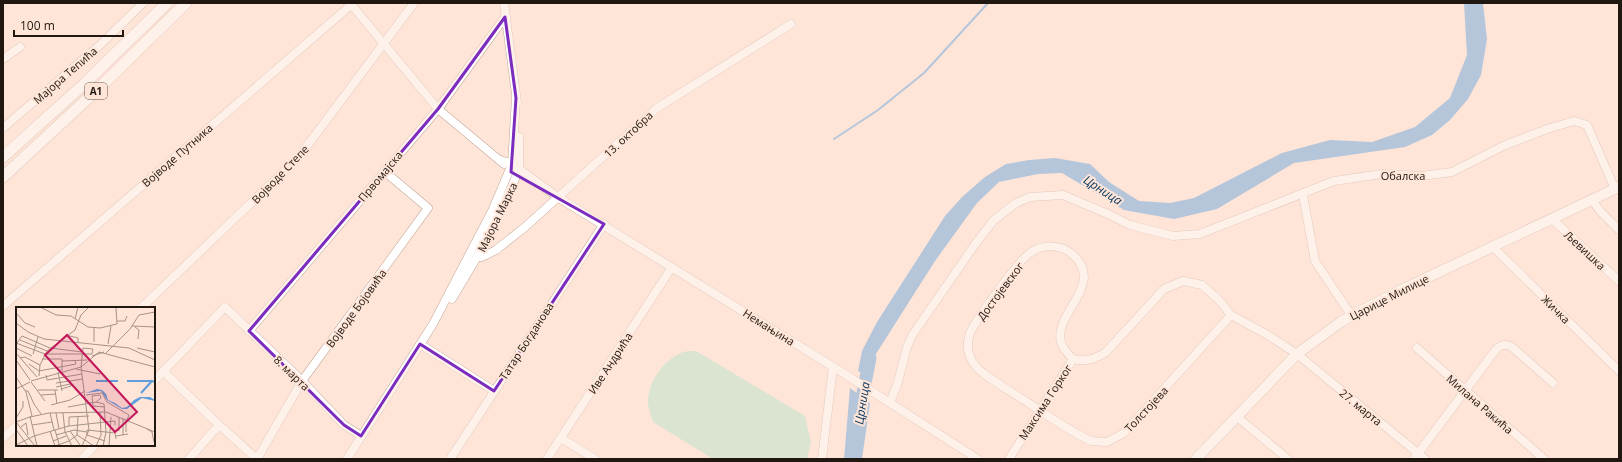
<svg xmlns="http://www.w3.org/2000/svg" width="1622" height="462" font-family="'Open Sans',sans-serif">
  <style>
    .green { fill: #afe3c5 }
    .water { fill: #5e9edc }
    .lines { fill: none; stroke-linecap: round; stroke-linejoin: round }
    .stream { stroke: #5e9edc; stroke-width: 2 }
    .river { stroke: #5e9edc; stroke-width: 13 }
    .minor-casing { stroke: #c3a797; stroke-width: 9 }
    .major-casing { stroke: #c3a797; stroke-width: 11 }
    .highway-casing { stroke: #c3a797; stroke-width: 12 }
    .minor { stroke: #fff; stroke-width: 8 }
    .major { stroke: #fff; stroke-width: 10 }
    .highway { stroke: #fff; stroke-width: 11 }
    .marked { fill: none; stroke: #7b2cbf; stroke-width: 3; stroke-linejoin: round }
    .labels { text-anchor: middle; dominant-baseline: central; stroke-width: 4; stroke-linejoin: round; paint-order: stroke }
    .shield { fill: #fee5d8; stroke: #63554d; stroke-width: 1 }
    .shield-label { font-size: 10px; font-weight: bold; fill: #211711 }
    .street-label { font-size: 11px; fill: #211711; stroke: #fee5d8 }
    .water-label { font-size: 12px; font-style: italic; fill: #03345c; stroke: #fee5d8 }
    .inset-river { fill: none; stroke: #5e9edc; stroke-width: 2 }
    .inset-road { fill: none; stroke: #a69388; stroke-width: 1 }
    .view { fill: #c2185b; fill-opacity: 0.15; stroke: #c2185b; stroke-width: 2 }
    .inset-edge { fill: none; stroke: #211711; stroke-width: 2 }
  </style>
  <rect width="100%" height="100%" fill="#fee5d8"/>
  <path class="green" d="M 696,351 L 805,416 L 811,442 L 807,459 L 713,459 L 653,422 C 651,416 649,410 648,404 C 647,384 662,361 681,353 C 685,351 692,351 696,351 Z"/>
  <g class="water">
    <path d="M 1464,3 L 1483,3 L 1487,39 L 1481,75 L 1468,99 L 1450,120 L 1432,135 L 1405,147 L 1294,163 L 1217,209 L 1174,219 L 1124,210 L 1062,173 L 1038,174 L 999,182 L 977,203 L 935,261 L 874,357 L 869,377 L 858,371 L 862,351 L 877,322 L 945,216 L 962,197 L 985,177 L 1006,164 L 1029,160 L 1055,158 L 1090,164 L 1109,182 L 1139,201 L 1170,203 L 1194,198 L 1282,153 L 1330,140 L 1372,142 L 1415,127 L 1450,98 L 1467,55 Z"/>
    <path d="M 850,388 L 870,403 L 862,459 L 844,459 Z"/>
  </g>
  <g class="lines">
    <path class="stream" d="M 834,139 L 878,110 L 924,73 L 988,3"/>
    <path class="river" d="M 859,413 L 870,358"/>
    <g class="minor-casing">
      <g id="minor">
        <path d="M 350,3 L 438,109 L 504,164"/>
        <path d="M 504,3 L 517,102"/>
        <path d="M 3,59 L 20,47"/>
        <path d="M 3,128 L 100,45 L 143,3"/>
        <path d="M 500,160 L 512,164 L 559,198 L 840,371 L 978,459"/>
        <path d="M 1303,195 L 1315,261 L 1351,315"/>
        <path d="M 1592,200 L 1600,211 L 1619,230"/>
        <path d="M 1552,219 L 1619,281"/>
        <path d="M 1493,247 L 1619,371"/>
        <path d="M 477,257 L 482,257 L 496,250 L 525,227 L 657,108 L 791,24"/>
        <path d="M 452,299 L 477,257 L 512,186 L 519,169 L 519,137"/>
        <path d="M 3,306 L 351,5"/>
        <path d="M 141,308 L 298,158 L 414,3"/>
        <path d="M 249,331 L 438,109 L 505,17"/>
        <path d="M 420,344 L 494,391"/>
        <path d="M 1417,348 L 1544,459"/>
        <path d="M 1073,359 C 1068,354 1063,349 1061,342 C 1053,313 1107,284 1072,254 C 1061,244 1042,244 1030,253 C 1019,260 975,321 970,333 C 968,339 967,347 969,354 C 971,361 977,369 983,373 C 996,383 1010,391 1024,400 C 1045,414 1067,430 1091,441 L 1107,442 L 1124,433 L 1231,315"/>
        <path d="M 1073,359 C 1086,362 1094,359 1105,353 L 1164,289 L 1183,281 L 1202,285 L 1219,300 L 1231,315 L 1266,334 L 1297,354 L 1425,459"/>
        <path d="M 163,371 L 219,425 L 257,459"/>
        <path d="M 154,381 L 225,307 L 302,381 L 344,425 L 361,436"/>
        <path d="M 890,403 L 898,382 L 907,347 L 913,334 L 976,243 L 994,220 L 1016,203 L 1030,197 L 1063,195 L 1108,214 L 1130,225 L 1173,236 L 1200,234 L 1334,181 L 1382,174 L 1422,176 L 1452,172 L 1503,146 L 1547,129 L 1574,121 L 1587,125 L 1615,189"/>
        <path d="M 1236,416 L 1288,459"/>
        <path d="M 3,438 L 17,425"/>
        <path d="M 561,438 L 595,459"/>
        <path d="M 82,459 L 95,445"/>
        <path d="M 189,459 L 219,425"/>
        <path d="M 257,459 L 302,381 L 428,208 L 384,171"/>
        <path d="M 347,459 L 433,324 L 492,211 L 512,164 L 516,98"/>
        <path d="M 450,459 L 604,224"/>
        <path d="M 547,459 L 672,267"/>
        <path d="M 822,459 L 833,367"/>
        <path d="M 1009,459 L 1073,359"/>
        <path d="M 1414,459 L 1497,348 C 1503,344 1506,344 1512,347 L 1553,383"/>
      </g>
    </g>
    <g class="major-casing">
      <path id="major" d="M 1196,459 L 1297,354 L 1342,321 L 1399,291 L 1619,187"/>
    </g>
    <g class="highway-casing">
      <g id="highway">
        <path d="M 3,157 L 83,85 L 167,3"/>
        <path d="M 3,177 L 98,89 L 186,3"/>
      </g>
    </g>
    <use href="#minor" class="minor"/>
    <use href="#major" class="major"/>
    <use href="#highway" class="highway"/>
  </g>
  <path d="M0 0H1622V462H0ZM 505,17 L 516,98 L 511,172 L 604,224 L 494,391 L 420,344 L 361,436 L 344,425 L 249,331 L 438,109 Z" fill="#fee5d8" fill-opacity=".55" fill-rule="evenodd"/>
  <path class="marked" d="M 505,17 L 516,98 L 511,172 L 604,224 L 494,391 L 420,344 L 361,436 L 344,425 L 249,331 L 438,109 Z"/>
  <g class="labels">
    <rect class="shield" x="85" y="83" width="22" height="16" rx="3"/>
    <g class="shield-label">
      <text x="96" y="91">A1</text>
    </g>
    <g class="street-label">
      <text transform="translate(65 75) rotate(-41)">Мајора Тепића</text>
      <text transform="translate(628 134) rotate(-43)">13. октобра</text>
      <text transform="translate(177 155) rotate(-41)">Војводе Путника</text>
      <text transform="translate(280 174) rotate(-46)">Војводе Степе</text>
      <text x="1403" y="175">Обалска</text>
      <text transform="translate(380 176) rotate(-50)">Првомајска</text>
      <text transform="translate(497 217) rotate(-64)">Мајора Марка</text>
      <text transform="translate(1585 250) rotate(43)">Љевишка</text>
      <text transform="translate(1000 291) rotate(-53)">Достојевског</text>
      <text transform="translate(1389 297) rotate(-27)">Царице Милице</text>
      <text transform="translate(356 308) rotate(-54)">Војводе Бојовића</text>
      <text transform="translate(1556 309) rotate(45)">Жичка</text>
      <text transform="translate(769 327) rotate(32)">Немањина</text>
      <text transform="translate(526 341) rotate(-57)">Татар Богданова</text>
      <text transform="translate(610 363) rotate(-57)">Иве Андрића</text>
      <text transform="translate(292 373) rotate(44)">8. марта</text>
      <text transform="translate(1045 402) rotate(-57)">Максима Горког</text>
      <text transform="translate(1480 404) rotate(41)">Милана Ракића</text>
      <text transform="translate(1361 407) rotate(39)">27. марта</text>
      <text transform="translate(1146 409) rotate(-47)">Толстојева</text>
    </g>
    <g class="water-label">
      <text transform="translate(1103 190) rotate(33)">Црница</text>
      <text transform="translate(862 403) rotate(-81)">Црница</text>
    </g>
  </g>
  <g transform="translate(16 307)">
    <rect width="139" height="139" fill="#fee5d8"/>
    <path d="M 81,82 L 86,83 L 90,87 L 92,93 L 99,96 L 106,101 L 111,100 L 118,93 L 124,90 L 134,90 L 139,93 L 139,94 L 126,91 L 111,102 L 106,102 L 91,93 L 85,84 L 70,86 Z" fill="#5e9edc"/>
    <path class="inset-river" d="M 80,74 L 102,74M 111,74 L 136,74M 125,86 L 136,74 L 139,75"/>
    <path class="inset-road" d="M 24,0 L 40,8 L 55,9 L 72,20 L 84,21 L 101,17 L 100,1 L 97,0M 0,6 L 9,16 L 19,20M 59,12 L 62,0M 101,14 L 109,14 L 111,9M 0,16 L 12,25 L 28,32 L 113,41 L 139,53M 116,19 L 139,20M 119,20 L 123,23 L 122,32M 50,28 L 62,31 L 62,35M 4,33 L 31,44M 78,35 L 78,21M 0,36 L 29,47 L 76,47M 1,36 L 6,29 L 34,41 L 66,45M 92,37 L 95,19M 0,41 L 16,49M 121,41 L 139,45M 0,46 L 21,70M 90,46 L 114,22 L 123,8 L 139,5M 17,47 L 22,30M 76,49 L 88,45M 4,51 L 9,50 L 24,58M 26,52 L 46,52 L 46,64M 0,53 L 14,73M 46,54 L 71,53M 13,57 L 23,64 L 60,57 L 59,54M 60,62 L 84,67M 42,65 L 46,84M 30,68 L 31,73 L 66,67M 23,69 L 24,58 L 31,44 L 59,23 L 65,8 L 73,0M 0,70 L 10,85 L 16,109M 15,74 L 65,60 L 83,45 L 139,60M 15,75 L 29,94M 40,76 L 67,72M 40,80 L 54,77M 0,82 L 14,75M 45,82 L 55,79 L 54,74M 22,83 L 42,83M 39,83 L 41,97M 9,84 L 12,84 L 18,97M 25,88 L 40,87M 70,88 L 86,86 L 91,95 L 113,108 L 111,113M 80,95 L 85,91 L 84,88 L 76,89 L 77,99 L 89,100M 18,97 L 25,107M 35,98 L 54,93 L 69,84M 52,100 L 80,95 L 88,97 L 90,125 L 87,139M 34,106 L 38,123M 40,106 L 43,122M 47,106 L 49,125 L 56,139M 14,109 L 21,139M 14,110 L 33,106 L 90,105 L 139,125M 0,111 L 7,100 L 7,94M 107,111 L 107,128M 0,115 L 19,139M 0,115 L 14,110M 16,118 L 36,115M 53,119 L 53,110 L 73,109M 5,120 L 10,116 L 12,128M 131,122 L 136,125 L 138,135M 39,123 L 43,137M 1,124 L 12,139M 34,124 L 39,139 L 53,134 L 61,128 L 62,110M 54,124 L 64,138M 103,124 L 103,110M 110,125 L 110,112M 40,128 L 58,123 L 71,125M 61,128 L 78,139M 100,129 L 112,127M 37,134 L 50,129M 89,134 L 71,128 L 71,123 L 99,126 L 100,132M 0,138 L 18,129 L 53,119 L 99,114 L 99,118M 66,139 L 73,123 L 65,60 L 67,41 L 77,42 L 76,47M 80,139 L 85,128 L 84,105M 93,139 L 95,110"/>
    <path class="view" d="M 51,28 L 121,105 L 99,125 L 29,48 Z"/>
    <rect width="139" height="139" class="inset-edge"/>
  </g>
  <rect width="1622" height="462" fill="none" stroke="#211711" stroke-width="8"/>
  <path d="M14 30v6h109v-6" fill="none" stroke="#211711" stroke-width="2"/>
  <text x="20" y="30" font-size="12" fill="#211711" stroke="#fee5d8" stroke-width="3" paint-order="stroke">100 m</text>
</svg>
